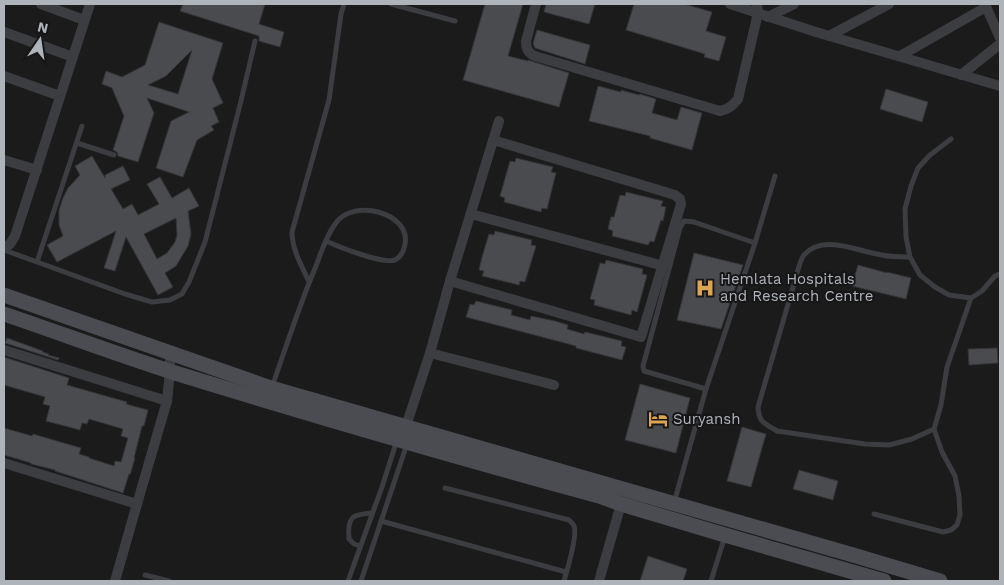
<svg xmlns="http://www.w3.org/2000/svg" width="1004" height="585" font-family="'Work Sans',sans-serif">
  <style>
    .building { fill: #4a4b4e; stroke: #353538; fill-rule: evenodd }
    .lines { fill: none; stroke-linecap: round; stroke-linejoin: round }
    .lane { stroke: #3c3d41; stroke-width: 5 }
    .street { stroke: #3c3d41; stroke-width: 10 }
    .secondary { stroke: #4a4c51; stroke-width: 15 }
    .labels { text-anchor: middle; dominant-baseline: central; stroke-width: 4; stroke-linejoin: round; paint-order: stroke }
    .poi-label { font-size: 15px; fill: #afb3ba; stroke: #161617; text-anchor: start }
  </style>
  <rect width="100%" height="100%" fill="#1b1b1c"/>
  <g class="building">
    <path d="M 183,4 L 265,4 L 259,24 L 284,32 L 280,47 L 259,41 L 259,36 L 180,11 Z"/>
    <path d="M 485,4 L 523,4 L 508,56 L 528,61 L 528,60 L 569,73 L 559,107 L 463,80 Z"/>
    <path d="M 546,4 L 595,4 L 589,24 L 544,12 Z"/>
    <path d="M 634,4 L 684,4 L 712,12 L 706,31 L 726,37 L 719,61 L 704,57 L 705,54 L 626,30 Z"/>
    <path d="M 159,22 L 223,43 L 212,79 L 223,103 L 213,108 L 219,122 L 211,126 L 214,130 L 197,140 L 183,177 L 156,168 L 171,121 L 189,112 L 147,98 L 154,113 L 138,162 L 118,156 L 117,152 L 113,150 L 124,116 L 112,88 L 102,84 L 106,71 L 122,77 L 145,65 ZM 192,50 L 178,94 L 148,85 L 166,76 Z"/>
    <path d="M 537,30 L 590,45 L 585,64 L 535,48 L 533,43 Z"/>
    <path d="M 598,86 L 621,92 L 621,90 L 639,95 L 640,94 L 656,99 L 652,113 L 677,120 L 681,107 L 702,113 L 692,150 L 650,138 L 650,136 L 589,121 Z"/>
    <path d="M 886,89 L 928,102 L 922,122 L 880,109 Z"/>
    <path d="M 92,156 L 105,178 L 105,175 L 123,166 L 130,180 L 111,189 L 123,209 L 132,204 L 138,215 L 159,204 L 147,184 L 160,177 L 172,198 L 189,188 L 199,206 L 188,211 L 191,234 L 188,246 L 176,266 L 165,273 L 173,287 L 158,295 L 126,237 L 115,271 L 104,268 L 116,231 L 57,262 L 47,245 L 63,236 L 59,225 L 59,210 L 63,198 L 68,188 L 80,175 L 75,166 ZM 176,218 L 177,235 L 175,242 L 167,253 L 157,259 L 144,234 Z"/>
    <path d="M 516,158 L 553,167 L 551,172 L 556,173 L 547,209 L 542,208 L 541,212 L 504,202 L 505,198 L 500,196 L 510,161 L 515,162 Z"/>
    <path d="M 626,192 L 663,201 L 661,206 L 666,207 L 663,221 L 661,220 L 654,242 L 650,241 L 648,245 L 612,236 L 613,231 L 608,229 L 611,217 L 614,217 L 620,195 L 625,196 Z"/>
    <path d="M 495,231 L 532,240 L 531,245 L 536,246 L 525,282 L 520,281 L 519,285 L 482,276 L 484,271 L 479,270 L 482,257 L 489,234 L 494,235 Z"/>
    <path d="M 694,253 L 743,265 L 721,329 L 677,320 Z"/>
    <path d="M 606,260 L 643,269 L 642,274 L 647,275 L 637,312 L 632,310 L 631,315 L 594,305 L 595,300 L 590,299 L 600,263 L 605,264 Z"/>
    <path d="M 858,265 L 887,273 L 887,272 L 911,278 L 906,299 L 852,286 Z"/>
    <path d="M 476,301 L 512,310 L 511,315 L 530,320 L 531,316 L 555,321 L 568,325 L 567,329 L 584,334 L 585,332 L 622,341 L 621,346 L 626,347 L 622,360 L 576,348 L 576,346 L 466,317 L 470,304 L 474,305 Z"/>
    <path d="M 7,338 L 43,351 L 42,352 L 49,354 L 48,355 L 59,358 L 58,360 L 5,343 Z"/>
    <path d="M 997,348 L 998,363 L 969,365 L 968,349 Z"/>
    <path d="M 4,357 L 69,378 L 67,385 L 127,402 L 126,404 L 148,410 L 144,426 L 142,426 L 134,458 L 135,458 L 130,475 L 129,474 L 123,493 L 55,471 L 55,470 L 31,464 L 31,463 L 4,455 L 4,428 L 32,436 L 33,434 L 81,448 L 79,454 L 89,457 L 89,458 L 114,466 L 115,461 L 121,462 L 128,438 L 121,436 L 123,429 L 89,419 L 87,424 L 82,423 L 80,430 L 46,421 L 50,406 L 43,404 L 45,397 L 4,385 Z"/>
    <path d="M 640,384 L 690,398 L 676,453 L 625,440 Z"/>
    <path d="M 742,427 L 766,434 L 751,487 L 727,481 Z"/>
    <path d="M 799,470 L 838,481 L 833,500 L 793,489 Z"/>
    <path d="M 648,556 L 687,569 L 683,581 L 640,581 Z"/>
  </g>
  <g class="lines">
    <g class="lane">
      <path d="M 391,4 L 455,21"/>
      <path d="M 951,139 L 930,155 L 918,168 L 911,186 L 905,209 L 906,237 L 910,257 L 920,275 L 935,287 L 949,295 L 971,298 L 982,291 L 995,276 L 1000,274"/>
      <path d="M 77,143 L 114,155"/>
      <path d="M 4,250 L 125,294 L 152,302 L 170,300 L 182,294 L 189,282 L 205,242 L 241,101 L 255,41"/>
      <path d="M 910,257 C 901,257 891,257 882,255 C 859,252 823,233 804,255 C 800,260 798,270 796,277 L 758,407 C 759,423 764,423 777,431 L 865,444 L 889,445 L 912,439 L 934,429"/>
      <path d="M 37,262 L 82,126"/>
      <path d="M 309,282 C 302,266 292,250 292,232 L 329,100 L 341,14 L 344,4"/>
      <path d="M 272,387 C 286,347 299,306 316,266 C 321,252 326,237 335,224 C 353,197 411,213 405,244 C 404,250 401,257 395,260 C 382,264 339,247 326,241"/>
      <path d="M 706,389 L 644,371 L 643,366 L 680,228 L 684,221 L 694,222 L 755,243"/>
      <path d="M 445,488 L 569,520 C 572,523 573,523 574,526 C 578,536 567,570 564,581"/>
      <path d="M 674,503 L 706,389 L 755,243 L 775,176"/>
      <path d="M 874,514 L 943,532 L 951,530 L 957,525 L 960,515 L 959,496 L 955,476 L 942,452 L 934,429 L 941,405 L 947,367 L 971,298"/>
      <path d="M 381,521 L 566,572"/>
      <path d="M 360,546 L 354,544 L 349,539 C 347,517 352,514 372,513"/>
      <path d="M 145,575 L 169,581"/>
      <path d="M 348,581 L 382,487 L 397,440"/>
      <path d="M 361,581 L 407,444"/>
      <path d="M 711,581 L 725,536"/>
    </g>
    <g class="street">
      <path d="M 41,4 L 84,20"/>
      <path d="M 536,4 L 526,41 C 526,49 528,53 535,56 L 720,111 C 729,109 732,106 738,99 L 758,13 L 757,4"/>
      <path d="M 730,4 L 816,32 L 1000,86"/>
      <path d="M 985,4 L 1000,38"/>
      <path d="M 768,17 L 794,4"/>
      <path d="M 4,32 L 73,57"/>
      <path d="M 829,36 L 889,4"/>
      <path d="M 900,56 L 986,7"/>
      <path d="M 961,75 L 1000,44"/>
      <path d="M 4,76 L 60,96"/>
      <path d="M 4,160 L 37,170"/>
      <path d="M 471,214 L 664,266"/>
      <path d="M 4,248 L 10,244 L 15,236 L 90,4"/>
      <path d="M 450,281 L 641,337 L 681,204 L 680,199 L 675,195 L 493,140"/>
      <path d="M 4,350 L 167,401"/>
      <path d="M 430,353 L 554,385"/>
      <path d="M 406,426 L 430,353 L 450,281 L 499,121"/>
      <path d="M 4,463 L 137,504"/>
      <path d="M 115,581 L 137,504 L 167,401 L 170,371 L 170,352"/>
      <path d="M 599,581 L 621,504"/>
    </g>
    <g class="secondary">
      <path d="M 4,295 L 271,388 L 853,555 L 940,581"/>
      <path d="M 4,314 C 60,333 116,354 172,372 C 314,416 456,457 599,496 L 621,504 L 725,535 L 884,581"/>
    </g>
  </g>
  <defs>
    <g id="hospital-bare" transform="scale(1.5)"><path d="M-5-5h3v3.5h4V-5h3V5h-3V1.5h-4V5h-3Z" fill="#dca553" stroke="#161617" stroke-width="2.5" paint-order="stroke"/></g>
    <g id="hotel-bare" transform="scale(1.5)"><path d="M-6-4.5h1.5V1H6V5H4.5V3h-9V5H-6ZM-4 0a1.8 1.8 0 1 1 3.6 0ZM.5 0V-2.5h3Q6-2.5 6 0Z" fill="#dca553" stroke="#161617" stroke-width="2.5" paint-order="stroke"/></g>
  </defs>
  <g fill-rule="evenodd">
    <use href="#hospital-bare" x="705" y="288"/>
    <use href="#hotel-bare" x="658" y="419"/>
  </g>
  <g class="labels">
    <g class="poi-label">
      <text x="720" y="279">Hemlata Hospitals<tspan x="720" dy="17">and Research Centre</tspan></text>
      <text x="673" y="419">Suryansh</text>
    </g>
  </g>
  <rect width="1004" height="585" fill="none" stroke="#afb3ba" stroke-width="10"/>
  <g transform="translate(40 40) rotate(13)" stroke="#161617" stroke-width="4" paint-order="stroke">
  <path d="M0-4L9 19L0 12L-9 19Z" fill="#afb3ba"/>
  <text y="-8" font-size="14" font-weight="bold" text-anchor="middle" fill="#afb3ba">N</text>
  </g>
</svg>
